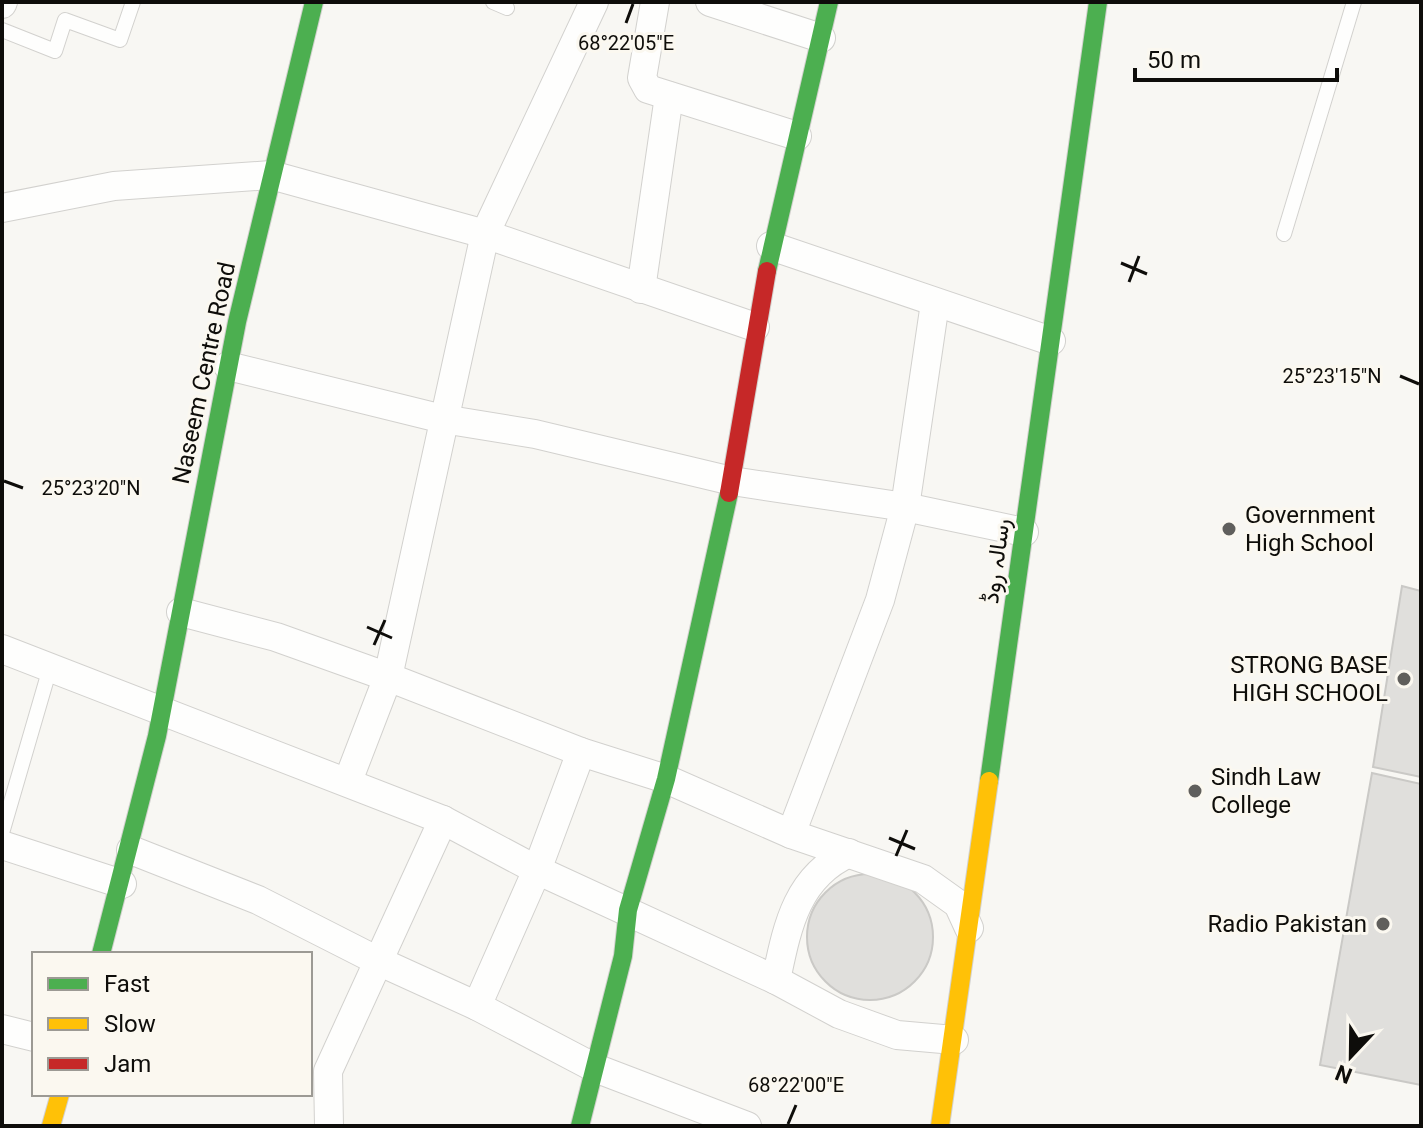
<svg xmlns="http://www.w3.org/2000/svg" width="1423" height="1128" font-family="Roboto,Vazirmatn,sans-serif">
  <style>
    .building { fill: #e0dfdc; stroke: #cac9c6; stroke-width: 2 }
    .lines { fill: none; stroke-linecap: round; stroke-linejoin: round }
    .lane-casing { stroke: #d2d1ce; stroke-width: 16 }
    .street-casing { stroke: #d2d1ce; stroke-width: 30 }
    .fast-casing { stroke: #d2d1ce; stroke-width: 20 }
    .slow-casing { stroke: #d2d1ce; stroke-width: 20 }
    .jam-casing { stroke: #d2d1ce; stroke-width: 20 }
    .lane { stroke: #fefefd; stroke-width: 14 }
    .street { stroke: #fefefd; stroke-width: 28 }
    .fast { stroke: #4caf50; stroke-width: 18 }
    .slow { stroke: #ffc107; stroke-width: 18 }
    .jam { stroke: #c62828; stroke-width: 18 }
    .ticks { fill: none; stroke: #0e0d0a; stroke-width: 3 }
    .poi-dot { fill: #605f5c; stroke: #fbf8f0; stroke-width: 3 }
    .labels { text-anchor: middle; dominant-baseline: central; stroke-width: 6; stroke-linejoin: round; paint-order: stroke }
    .street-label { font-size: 24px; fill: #0e0d0a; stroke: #fbf8f0 }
    .poi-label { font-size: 24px; fill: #0e0d0a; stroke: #fbf8f0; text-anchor: start }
    .ticks-label { font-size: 20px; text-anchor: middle; fill: #0e0d0a; stroke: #fbf8f0; stroke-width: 6; stroke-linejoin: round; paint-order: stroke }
  </style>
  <rect width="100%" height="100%" fill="#f8f7f3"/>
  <g class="building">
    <path d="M 1402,586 L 1421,591 L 1421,777 L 1373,767 Z"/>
    <path d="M 1372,773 L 1421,784 L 1421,1085 L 1320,1065 Z"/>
    <circle cx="870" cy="937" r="63"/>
  </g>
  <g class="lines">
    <g class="lane-casing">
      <g id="lane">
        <path d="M 493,2 L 507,8"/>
        <path d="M 2,30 L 55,51 L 65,20 L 120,40 L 133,2"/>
        <path d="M 1284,234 L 1354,2"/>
        <path d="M 2,833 L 50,668"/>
      </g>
    </g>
    <g class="street-casing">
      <g id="street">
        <path d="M 655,2 L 642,78 L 648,89 L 797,136"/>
        <path d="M 710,2 L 821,38"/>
        <path d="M 2,4 L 3,2"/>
        <path d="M 2,208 L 114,186 L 271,175 L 485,234 L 755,327"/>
        <path d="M 771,246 L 1051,341"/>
        <path d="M 641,289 L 669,96"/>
        <path d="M 228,366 L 443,419 L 535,434 L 732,481 L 905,507 L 1024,532"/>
        <path d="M 181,612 L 276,637 L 388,677 L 581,752 L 666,779 L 791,834 L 923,879 L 958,904 L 969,928"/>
        <path d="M 2,649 L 443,820 L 537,870 L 776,980 L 839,1014 L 897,1035 L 954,1040"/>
        <path d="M 348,781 L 388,677 L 485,234 L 594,2"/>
        <path d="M 791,834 L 880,600 L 905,507 L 935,303"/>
        <path d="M 2,845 L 122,884"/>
        <path d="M 131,850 L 258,900 L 376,960 L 477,1006 L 595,1068 L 747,1126"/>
        <path d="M 776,980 C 787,928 796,877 849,853"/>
        <path d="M 477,1006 L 537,870 L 581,752"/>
        <path d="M 2,1029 L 34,1037"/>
        <path d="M 329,1126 L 328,1071 L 443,820"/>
      </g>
    </g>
    <g class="fast-casing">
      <g id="fast">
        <path d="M 767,271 L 829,2"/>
        <path d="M 989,781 L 1098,2"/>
        <path d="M 101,954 L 157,736 L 237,322 L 314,2"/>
        <path d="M 580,1126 L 623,956 L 628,910 L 666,779 L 729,493"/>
      </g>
    </g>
    <g class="slow-casing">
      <g id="slow">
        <path d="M 51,1126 L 60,1094"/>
        <path d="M 940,1126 L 989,781"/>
      </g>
    </g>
    <g class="jam-casing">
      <path id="jam" d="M 729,493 L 767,271"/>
    </g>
    <use href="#lane" class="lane"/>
    <use href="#street" class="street"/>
    <use href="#fast" class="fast"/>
    <use href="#slow" class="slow"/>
    <use href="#jam" class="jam"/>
  </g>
  <path class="ticks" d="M 626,23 L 633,4M 1121,263 L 1147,274M 1129,282 L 1139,256M 1400,376 L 1419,384M 4,481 L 23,488M 367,627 L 392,638M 374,645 L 385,620M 889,838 L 915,849M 896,856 L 907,830M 788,1124 L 796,1105"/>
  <g class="poi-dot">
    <circle cx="1229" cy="529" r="8"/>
    <circle cx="1404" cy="679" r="8"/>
    <circle cx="1195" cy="791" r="8"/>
    <circle cx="1383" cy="924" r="8"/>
  </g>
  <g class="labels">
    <g class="street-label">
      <text transform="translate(204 373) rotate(-78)">Naseem Centre Road</text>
      <text transform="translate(996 561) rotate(-82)">رسالہ روڈ</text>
    </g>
    <g class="poi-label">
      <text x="1245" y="515">Government<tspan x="1245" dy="28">High School</tspan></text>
      <text x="1388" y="665" text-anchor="end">STRONG BASE<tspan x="1388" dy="28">HIGH SCHOOL</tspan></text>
      <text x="1211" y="777">Sindh Law<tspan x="1211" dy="28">College</tspan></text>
      <text x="1367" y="924" text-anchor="end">Radio Pakistan</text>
    </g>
  </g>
  <g class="ticks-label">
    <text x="626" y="50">68°22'05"E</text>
    <text x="1332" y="383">25°23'15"N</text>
    <text x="91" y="495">25°23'20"N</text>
    <text x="796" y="1092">68°22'00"E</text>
  </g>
  <rect width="1423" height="1128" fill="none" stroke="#0e0d0a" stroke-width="8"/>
  <rect x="32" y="952" width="280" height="144" fill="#fbf8f0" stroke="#9c9a94" stroke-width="2"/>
  <rect x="48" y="978" width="40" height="12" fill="#4caf50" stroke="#9c9a94" stroke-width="2"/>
  <text x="104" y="992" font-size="24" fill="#0e0d0a">Fast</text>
  <rect x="48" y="1018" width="40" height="12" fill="#ffc107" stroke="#9c9a94" stroke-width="2"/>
  <text x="104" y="1032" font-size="24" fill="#0e0d0a">Slow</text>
  <rect x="48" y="1058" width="40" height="12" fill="#c62828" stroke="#9c9a94" stroke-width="2"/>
  <text x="104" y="1072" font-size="24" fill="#0e0d0a">Jam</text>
  <g transform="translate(1351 1056) rotate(202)" stroke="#fbf8f0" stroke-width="6" paint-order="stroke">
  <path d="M0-6L14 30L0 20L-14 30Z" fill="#0e0d0a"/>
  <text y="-12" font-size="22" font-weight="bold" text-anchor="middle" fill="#0e0d0a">N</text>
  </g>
  <path d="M1135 68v12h202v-12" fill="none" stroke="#0e0d0a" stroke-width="4"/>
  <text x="1147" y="68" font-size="24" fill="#0e0d0a" stroke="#fbf8f0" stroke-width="6" paint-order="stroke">50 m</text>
</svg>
